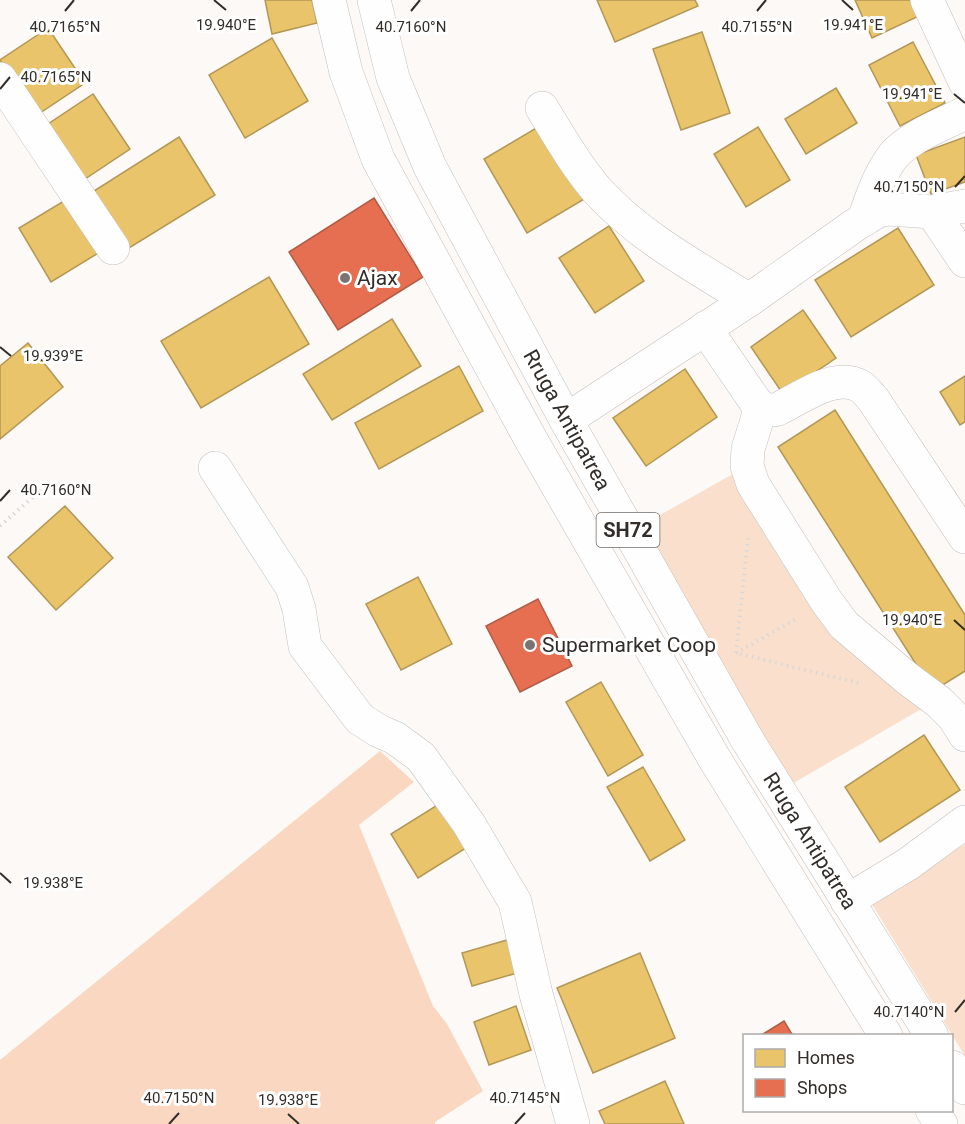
<svg xmlns="http://www.w3.org/2000/svg" width="965" height="1124" font-family="Roboto,sans-serif">
  <style>
    .green { fill: #fadfcd }
    .forest { fill: #fad7c1 }
    .homes { fill: #e9c46a; stroke: #b29756; stroke-width: 1.5 }
    .shops { fill: #e76f51; stroke: #b15b45; stroke-width: 1.5 }
    .lines { fill: none; stroke-linecap: round; stroke-linejoin: round }
    .minor-casing { stroke: #c3bfbc; stroke-width: 34 }
    .major-casing { stroke: #c3bfbc; stroke-width: 34 }
    .path { stroke: #d9d8d7; stroke-width: 4; stroke-dasharray: 1.5 4.5; stroke-linecap: butt }
    .minor { stroke: #fffefe; stroke-width: 33 }
    .major { stroke: #fffefe; stroke-width: 33 }
    .ticks { fill: none; stroke: #322d29; stroke-width: 2 }
    .poi-dot { fill: #797471; stroke: #fff; stroke-width: 2 }
    .labels { text-anchor: middle; dominant-baseline: central; stroke-width: 6; stroke-linejoin: round; paint-order: stroke }
    .shield { fill: #fff; stroke: #706c69; stroke-width: 1.5 }
    .shield-label { font-size: 20px; font-weight: bold; fill: #322d29 }
    .poi-label { font-size: 21px; fill: #322d29; stroke: #fff; text-anchor: start }
    .street-label { font-size: 21px; fill: #322d29; stroke: #fff }
    .ticks-label { font-size: 15px; text-anchor: middle; fill: #322d29; stroke: #fff; stroke-width: 6; stroke-linejoin: round; paint-order: stroke }
  </style>
  <rect width="100%" height="100%" fill="#fcf9f6"/>
  <g class="green">
    <path d="M 740,470 L 844,637 L 930,704 L 790,785 L 637,528 Z"/>
    <path d="M 965,844 L 965,1056 L 870,901 Z"/>
  </g>
  <path class="forest" d="M 380,751 L 414,782 L 359,825 L 433,1006 L 447,1024 L 483,1091 L 435,1122 L 435,1124 L 0,1124 L 0,1060 Z"/>
  <g class="homes">
    <path d="M 265,0 L 312,0 L 317,23 L 272,34 Z"/>
    <path d="M 597,0 L 695,0 L 698,6 L 615,42 Z"/>
    <path d="M 855,0 L 912,0 L 919,16 L 872,38 Z"/>
    <path d="M 48,28 L 85,83 L 37,115 L 0,60 Z"/>
    <path d="M 702,32 L 730,113 L 681,130 L 653,49 Z"/>
    <path d="M 272,38 L 308,101 L 245,138 L 209,75 Z"/>
    <path d="M 913,42 L 945,103 L 900,126 L 869,65 Z"/>
    <path d="M 836,88 L 857,123 L 806,154 L 785,119 Z"/>
    <path d="M 93,94 L 130,149 L 82,181 L 45,126 Z"/>
    <path d="M 543,124 L 586,198 L 527,233 L 484,159 Z"/>
    <path d="M 758,127 L 790,180 L 746,207 L 714,154 Z"/>
    <path d="M 179,137 L 215,195 L 129,248 L 94,191 Z"/>
    <path d="M 965,137 L 965,182 L 931,194 L 916,155 Z"/>
    <path d="M 69,198 L 100,252 L 51,282 L 19,228 Z"/>
    <path d="M 609,226 L 644,281 L 595,313 L 559,258 Z"/>
    <path d="M 898,228 L 934,285 L 851,337 L 815,280 Z"/>
    <path d="M 269,277 L 309,344 L 201,408 L 161,341 Z"/>
    <path d="M 803,310 L 836,358 L 783,394 L 751,347 Z"/>
    <path d="M 392,319 L 421,366 L 332,420 L 303,374 Z"/>
    <path d="M 28,343 L 63,387 L 0,439 L 0,366 Z"/>
    <path d="M 459,366 L 483,411 L 379,469 L 355,423 Z"/>
    <path d="M 685,369 L 717,417 L 646,466 L 613,418 Z"/>
    <path d="M 965,376 L 965,422 L 960,425 L 940,392 Z"/>
    <path d="M 835,410 L 965,615 L 965,671 L 933,691 L 778,447 Z"/>
    <path d="M 65,506 L 113,558 L 56,610 L 8,557 Z"/>
    <path d="M 418,577 L 452,644 L 401,670 L 366,604 Z"/>
    <path d="M 601,682 L 643,755 L 608,776 L 566,702 Z"/>
    <path d="M 924,735 L 960,790 L 880,842 L 845,787 Z"/>
    <path d="M 643,767 L 685,840 L 650,861 L 607,787 Z"/>
    <path d="M 439,804 L 466,848 L 418,878 L 391,834 Z"/>
    <path d="M 507,940 L 517,973 L 472,986 L 462,953 Z"/>
    <path d="M 640,953 L 675,1038 L 593,1073 L 557,988 Z"/>
    <path d="M 516,1006 L 531,1050 L 489,1065 L 474,1022 Z"/>
    <path d="M 665,1081 L 684,1124 L 605,1124 L 599,1111 Z"/>
  </g>
  <g class="shops">
    <path d="M 374,198 L 423,277 L 338,330 L 289,252 Z"/>
    <path d="M 538,599 L 572,666 L 520,692 L 486,626 Z"/>
    <path d="M 784,1021 L 793,1036 L 760,1036 Z"/>
  </g>
  <g class="lines">
    <g class="minor-casing">
      <g id="minor">
        <path d="M 927,0 L 965,82"/>
        <path d="M 0,79 L 113,248"/>
        <path d="M 542,108 C 559,136 575,164 596,189 C 638,236 696,267 749,300"/>
        <path d="M 932,212 L 965,261"/>
        <path d="M 864,220 C 871,198 879,175 893,156 C 910,136 942,125 965,113"/>
        <path d="M 705,328 L 755,401 C 762,409 767,412 778,409 C 801,398 835,372 860,386 C 865,389 869,395 873,399 L 965,537"/>
        <path d="M 761,407 L 748,449 L 747,466 L 753,484 L 827,602 L 844,625 L 908,679 L 939,702 L 953,716 L 965,735"/>
        <path d="M 566,420 L 749,300 L 855,225 L 878,211 L 888,209 L 932,212 L 965,206"/>
        <path d="M 215,468 L 292,587 L 299,609 L 305,646 L 360,719 L 379,731 L 395,738 L 421,757 L 469,824 L 515,902 L 536,994 L 573,1124"/>
        <path d="M 847,901 L 908,864 L 965,822"/>
      </g>
    </g>
    <g class="major-casing">
      <g id="major">
        <path d="M 329,0 L 346,72 L 378,159 L 530,438 L 714,758 L 886,1036"/>
        <path d="M 374,0 L 393,78 L 430,167 L 566,420 L 748,741 L 932,1036"/>
        <path d="M 952,1067 L 965,1088"/>
        <path d="M 932,1110 L 941,1124"/>
      </g>
    </g>
    <g class="path">
      <path d="M 0,526 L 41,490"/>
      <path d="M 748,538 L 736,653 L 859,683"/>
      <path d="M 736,653 L 798,618"/>
    </g>
    <use href="#minor" class="minor"/>
    <use href="#major" class="major"/>
  </g>
  <path class="ticks" d="M 214,0 L 226,10M 842,0 L 853,10M 65,11 L 74,0M 411,11 L 420,0M 757,11 L 766,0M 0,89 L 10,77M 954,94 L 965,103M 955,187 L 965,176M 0,347 L 11,356M 0,501 L 10,490M 954,620 L 965,630M 0,873 L 11,883M 955,1012 L 965,1000M 288,1114 L 299,1124M 169,1124 L 179,1113M 515,1124 L 525,1113"/>
  <g class="poi-dot">
    <circle cx="345" cy="278" r="6"/>
    <circle cx="530" cy="645" r="6"/>
  </g>
  <g class="labels">
    <rect class="shield" x="596.5" y="513" width="63" height="34" rx="4.5"/>
    <g class="shield-label">
      <text x="628" y="530">SH72</text>
    </g>
    <g class="poi-label">
      <text x="357" y="278">Ajax</text>
      <text x="542" y="645">Supermarket Coop</text>
    </g>
    <g class="street-label">
      <text transform="translate(567 420) rotate(61)">Rruga Antipatrea</text>
      <text transform="translate(810 841) rotate(58)">Rruga Antipatrea</text>
    </g>
  </g>
  <g class="ticks-label">
    <text x="226" y="30">19.940°E</text>
    <text x="853" y="30">19.941°E</text>
    <text x="65" y="32">40.7165°N</text>
    <text x="411" y="32">40.7160°N</text>
    <text x="757" y="32">40.7155°N</text>
    <text x="56" y="82">40.7165°N</text>
    <text x="912" y="99">19.941°E</text>
    <text x="909" y="192">40.7150°N</text>
    <text x="53" y="361">19.939°E</text>
    <text x="56" y="495">40.7160°N</text>
    <text x="912" y="625">19.940°E</text>
    <text x="53" y="888">19.938°E</text>
    <text x="909" y="1017">40.7140°N</text>
    <text x="179" y="1103">40.7150°N</text>
    <text x="525" y="1103">40.7145°N</text>
    <text x="288" y="1105">19.938°E</text>
  </g>
  <rect x="743" y="1034" width="210" height="78" fill="#ffffff" stroke="#adaba9" stroke-width="1.5"/>
  <rect x="755" y="1049" width="30" height="18" fill="#e9c46a" stroke="#adaba9" stroke-width="1.5"/>
  <text x="797" y="1064" font-size="18" fill="#322d29">Homes</text>
  <rect x="755" y="1079" width="30" height="18" fill="#e76f51" stroke="#adaba9" stroke-width="1.5"/>
  <text x="797" y="1094" font-size="18" fill="#322d29">Shops</text>
</svg>
